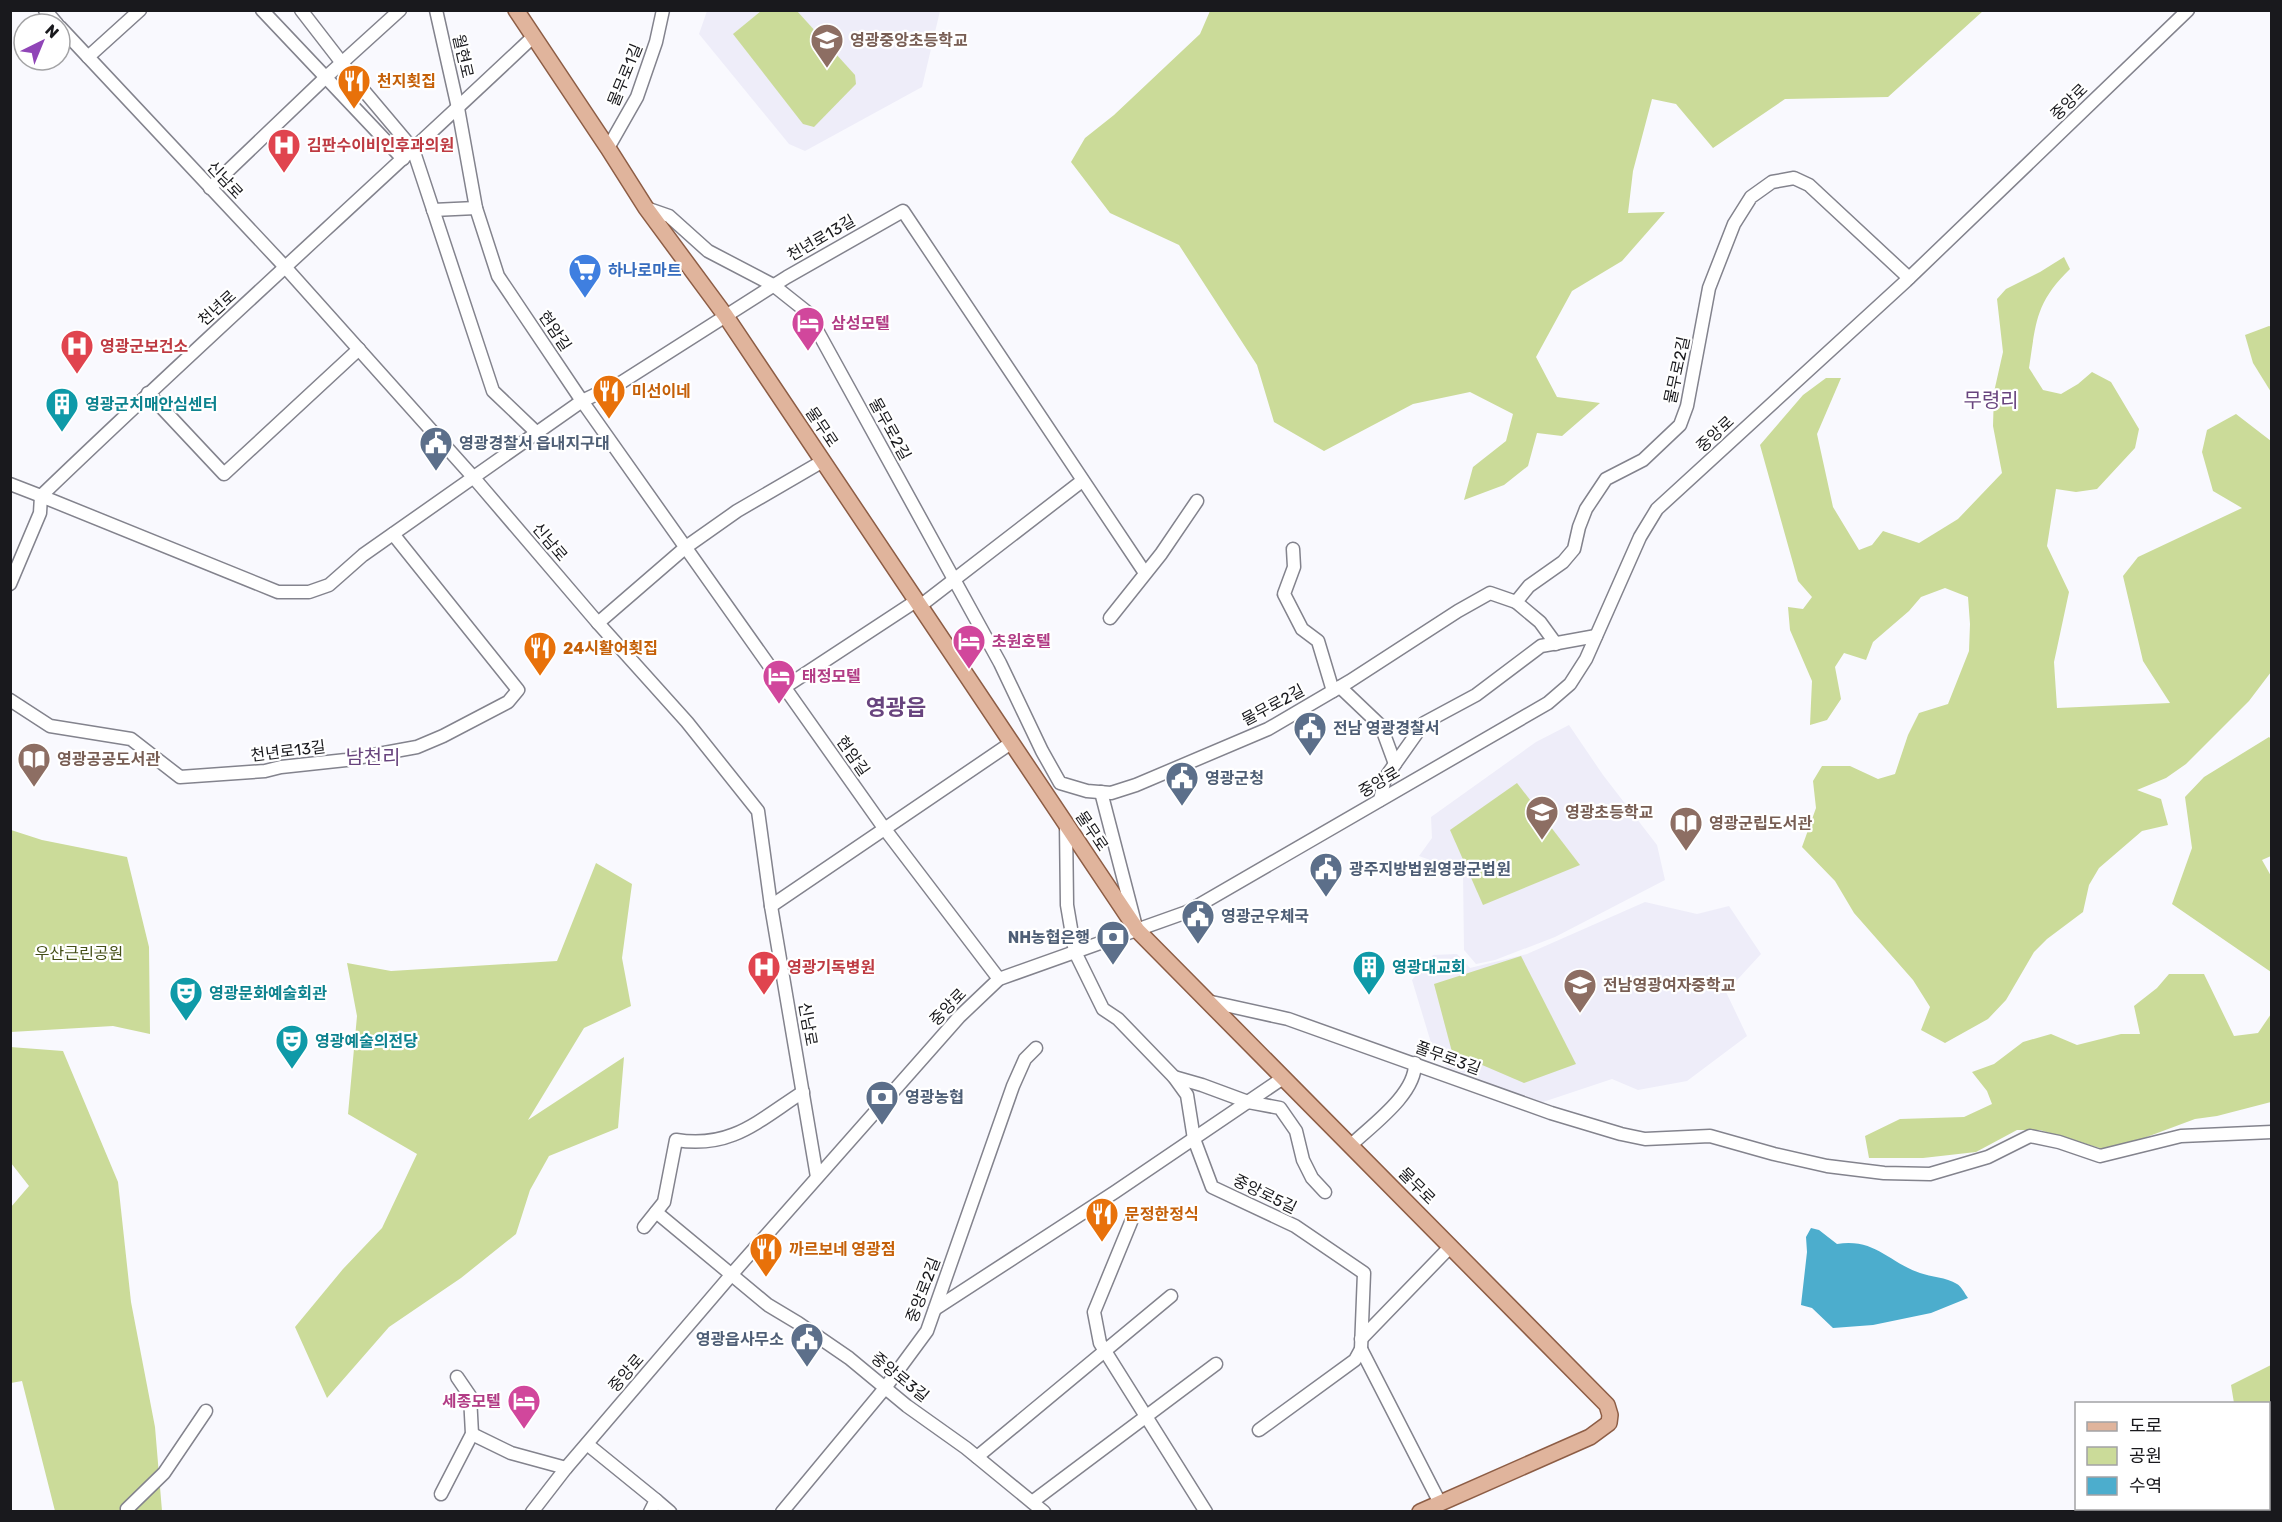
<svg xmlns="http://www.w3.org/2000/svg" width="2282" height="1522" font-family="Rubik,'Noto Sans KR',sans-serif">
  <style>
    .built { fill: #eeedf9 }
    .green { fill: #cbdb99 }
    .water { fill: #4cadcd }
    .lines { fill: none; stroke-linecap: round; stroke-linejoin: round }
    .minor-casing { stroke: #83838d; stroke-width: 15 }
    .major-casing { stroke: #8d5d45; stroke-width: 18 }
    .minor { stroke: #fff; stroke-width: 12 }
    .major { stroke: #e0b49c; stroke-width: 15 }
    .labels { text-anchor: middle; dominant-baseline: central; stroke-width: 4.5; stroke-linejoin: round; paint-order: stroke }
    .education-label { font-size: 16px; font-weight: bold; fill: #785e54; stroke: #fff; text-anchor: start }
    .street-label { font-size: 16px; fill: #19191d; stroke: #fff }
    .food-label { font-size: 16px; font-weight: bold; fill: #c56008; stroke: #fff; text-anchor: start }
    .health-label { font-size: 16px; font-weight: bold; fill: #be3a42; stroke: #fff; text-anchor: start }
    .shop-label { font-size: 16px; font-weight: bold; fill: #366cbe; stroke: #fff; text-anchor: start }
    .hotel-label { font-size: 16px; font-weight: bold; fill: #b23c85; stroke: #fff; text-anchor: start }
    .culture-label { font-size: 16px; font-weight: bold; fill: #0d838f; stroke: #fff; text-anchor: start }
    .service-label { font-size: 16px; font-weight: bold; fill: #4e5e75; stroke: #fff; text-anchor: start }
    .park-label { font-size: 16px; fill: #444f17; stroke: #fff }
    .quarter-label { font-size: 20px; fill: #68447e; stroke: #fff }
    .district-label { font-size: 22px; font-weight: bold; fill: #68447e; stroke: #fff }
  </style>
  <rect width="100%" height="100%" fill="#f9f9fe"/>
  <g class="built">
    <path d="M 707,11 L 940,11 L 922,87 L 805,151 L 789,144 L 699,34 Z"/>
    <path d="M 1569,725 L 1603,775 L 1657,845 L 1665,880 L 1555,937 L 1495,960 L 1476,964 L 1464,950 L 1463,872 L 1419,856 L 1432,838 L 1431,817 L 1536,742 Z"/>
    <path d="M 1645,902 L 1697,914 L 1729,906 L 1761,954 L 1726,992 L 1747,1036 L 1687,1081 L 1638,1090 L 1612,1079 L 1540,1103 L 1447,1067 L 1432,1046 L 1412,980 L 1433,955 L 1457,954 L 1470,968 L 1527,954 Z"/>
  </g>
  <g class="green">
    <path d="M 761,11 L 797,11 L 855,75 L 856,84 L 814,127 L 803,124 L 733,34 Z"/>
    <path d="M 1210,11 L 1210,10 L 1983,11 L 1888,97 L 1785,99 L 1713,148 L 1676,104 L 1652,99 L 1633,171 L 1628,213 L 1665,212 L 1622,261 L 1572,291 L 1536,357 L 1557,397 L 1600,403 L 1562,436 L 1537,433 L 1528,466 L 1504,485 L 1464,500 L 1473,467 L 1506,441 L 1513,414 L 1470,392 L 1413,404 L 1324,451 L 1274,422 L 1257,365 L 1179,245 L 1110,213 L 1071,162 L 1085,138 L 1114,115 L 1200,34 Z"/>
    <path d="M 2064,257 L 2070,269 C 2035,303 2036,323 2029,368 L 2043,390 L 2061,394 L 2078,384 L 2092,372 L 2111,382 L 2139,429 L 2135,448 L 2097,489 L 2076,492 L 2056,489 L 2047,546 L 2069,592 L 2054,662 L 2057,708 L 2170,703 L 2143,661 L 2123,576 L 2138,557 L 2242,508 L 2213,491 L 2202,452 L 2207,430 L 2236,414 L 2271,441 L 2271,672 L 2249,701 L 2186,764 L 2166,778 L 2137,790 L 2161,799 L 2168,825 L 2142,831 L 2099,868 L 2089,885 L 2083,912 L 2047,939 L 2034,952 L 2006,1000 L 1988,1019 L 1945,1043 L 1921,1030 L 1930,1007 L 1913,980 L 1854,913 L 1835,881 L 1802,847 L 1816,808 L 1813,781 L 1822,766 L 1850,766 L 1878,779 L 1895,774 L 1908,735 L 1919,713 L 1948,704 L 1969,651 L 1970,624 L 1968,597 L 1945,588 L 1921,597 L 1909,611 L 1873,642 L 1866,660 L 1844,653 L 1835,667 L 1841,699 L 1827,720 L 1810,725 L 1812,681 L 1790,630 L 1788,607 L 1803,609 L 1812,597 L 1798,581 L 1760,445 L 1803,395 L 1826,378 L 1841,378 L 1817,434 L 1833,507 L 1859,550 L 1872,545 L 1883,531 L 1919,543 L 1958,519 L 2002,473 L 1993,426 L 1994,392 L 2003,352 L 1997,299 L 2006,289 L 2040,272 Z"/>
    <path d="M 2269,326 L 2272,327 L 2271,392 L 2253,363 L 2245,335 Z"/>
    <path d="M 2269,737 L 2272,740 L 2271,856 L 2262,860 L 2271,876 L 2271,972 L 2172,904 L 2192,848 L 2185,797 L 2204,777 Z"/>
    <path d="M 1517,783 L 1580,865 L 1483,905 L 1450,830 Z"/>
    <path d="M 11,830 L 42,840 L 127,857 L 149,947 L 150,1034 L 113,1026 L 11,1032 Z"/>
    <path d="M 596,863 L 632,884 L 622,958 L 631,1006 L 584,1028 L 528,1120 L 624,1057 L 618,1128 L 549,1156 L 530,1190 L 516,1234 L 461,1278 L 389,1327 L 327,1398 L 295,1327 L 343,1269 L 382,1228 L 417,1154 L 348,1114 L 357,1016 L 347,963 L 391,971 L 557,961 Z"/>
    <path d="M 1521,956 L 1576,1064 L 1524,1083 L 1452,1052 L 1434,984 Z"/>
    <path d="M 2169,974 L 2204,974 L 2234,1036 L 2258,1033 L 2271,1014 L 2271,1102 L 2217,1116 L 2195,1119 L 2144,1138 L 2103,1149 L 2040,1130 L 2017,1130 L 1976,1152 L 1923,1158 L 1869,1158 L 1865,1136 L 1900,1119 L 1964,1117 L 1992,1104 L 1987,1091 L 1972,1072 L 1994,1064 L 2023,1042 L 2051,1034 L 2077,1045 L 2121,1034 L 2140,1034 L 2134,1006 L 2157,988 Z"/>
    <path d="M 10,1047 L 63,1051 L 118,1182 L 131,1302 L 155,1427 L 162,1511 L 55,1511 L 22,1381 L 11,1383 L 11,1207 L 29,1186 L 11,1163 Z"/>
    <path d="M 2271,1365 L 2271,1477 L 2268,1472 L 2268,1404 L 2234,1403 L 2231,1385 Z"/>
  </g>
  <path class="water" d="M 1811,1228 L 1819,1230 L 1837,1244 C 1875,1238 1888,1262 1920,1273 C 1931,1277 1946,1277 1957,1284 C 1961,1286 1965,1294 1968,1298 L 1931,1313 L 1873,1325 L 1833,1328 L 1812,1308 L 1801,1305 L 1807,1252 L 1806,1237 Z"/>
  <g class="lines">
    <g class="minor-casing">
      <g id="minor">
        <path d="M 45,10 L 57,24"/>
        <path d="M 262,10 L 403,159"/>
        <path d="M 301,10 L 359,85 L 413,149 L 493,391 L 537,433"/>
        <path d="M 436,10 L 458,108 L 476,208 L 498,276 L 582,401 L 884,828 L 999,979"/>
        <path d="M 60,27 L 286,268 L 474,478 L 598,623 L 687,722 L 758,811 L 771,906 L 817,1177"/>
        <path d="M 88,57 L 140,10"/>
        <path d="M 608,148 L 637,97 L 656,42 L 663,10"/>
        <path d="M 210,188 L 325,78 L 400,10"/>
        <path d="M 646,208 L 669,216 L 708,251 L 773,285 L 807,312 L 1000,663 L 1042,751 L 1060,783 L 1087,791 L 1111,793 L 1136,785 L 1268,729 L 1350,681 L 1458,611 L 1490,593 L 1516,602 L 1529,586 L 1563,562 L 1574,549 L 1579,527 L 1586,509 L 1606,479 L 1643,460 L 1680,425 L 1687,406 L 1709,288 L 1734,224 L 1751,197 L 1772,182 L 1794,178 L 1809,185 L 1909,278"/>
        <path d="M 433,210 L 476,208"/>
        <path d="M 148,393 L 224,474 L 359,349"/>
        <path d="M 10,484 L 41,496 C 203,340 371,190 534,36"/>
        <path d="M 1293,549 L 1294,567 L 1284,594 L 1302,629 L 1318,641 L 1333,691"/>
        <path d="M 10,584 L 40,513 L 41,496 L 278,592 L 309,592 L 329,585 L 363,555 L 582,401 L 622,382 L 787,277 L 903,211 L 1145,573"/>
        <path d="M 1516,602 L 1540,622 L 1556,644"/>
        <path d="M 920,606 L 1082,481"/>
        <path d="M 1110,618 L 1161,554 L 1197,501"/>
        <path d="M 598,623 L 686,547 L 737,511 L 823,461"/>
        <path d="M 785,687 L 916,601"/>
        <path d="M 1340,687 L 1381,726 L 1395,764"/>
        <path d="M 10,700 L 50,726 L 131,739 L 180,777 L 265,771 L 281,767 L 346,760 L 417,747 L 443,736 L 508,702 L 518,690 L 393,534"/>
        <path d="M 1101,792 L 1135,923"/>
        <path d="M 1380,800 L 1385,778 L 1424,723 L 1476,695 L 1541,646 L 1596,636"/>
        <path d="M 1066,824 L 1067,905 L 1075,952 L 1103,1009 L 1118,1019 L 1174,1077 L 1187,1095 L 1194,1139 L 1212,1187 L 1295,1226 L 1364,1273 L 1361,1349 L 1355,1360 L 1259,1430"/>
        <path d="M 771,906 L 1011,743"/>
        <path d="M 1207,1001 L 1288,1019 L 1551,1113 L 1621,1134 L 1645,1139 L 1710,1136 L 1774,1154 L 1827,1166 L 1884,1173 L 1930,1174 L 1988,1157 L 2030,1136 L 2059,1142 L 2100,1156 L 2181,1136 L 2272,1132"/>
        <path d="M 1174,1077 L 1202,1085 L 1248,1102 L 1280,1108 L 1296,1131 L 1303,1160 L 1312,1178 L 1325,1192"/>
        <path d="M 1351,1145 C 1372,1125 1416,1094 1415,1063"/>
        <path d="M 656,1212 L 768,1305 L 798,1323 L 849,1358 L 907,1406 L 966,1448 L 1044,1512"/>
        <path d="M 1131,1222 L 1094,1312 L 1100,1343 L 1206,1512"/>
        <path d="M 644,1227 L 664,1202 L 676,1140 C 732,1149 759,1120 803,1092"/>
        <path d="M 935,1309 L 1115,1192 L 1283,1078"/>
        <path d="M 1361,1339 L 1451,1246"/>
        <path d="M 1361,1349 L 1440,1503"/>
        <path d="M 472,1434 L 511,1453 L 566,1468"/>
        <path d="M 587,1444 L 656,1500 L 650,1512"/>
        <path d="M 977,1457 L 1171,1296"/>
        <path d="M 441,1494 L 472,1434 L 470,1396 L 457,1377"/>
        <path d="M 656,1500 L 670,1512"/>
        <path d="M 1032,1502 L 1216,1364"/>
        <path d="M 128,1512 L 127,1509 L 164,1473 L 206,1411"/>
        <path d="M 532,1512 L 566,1468 L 732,1274 L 959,1017 L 999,979 L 1187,912 L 1548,703 L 1570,684 L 1586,659 L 1640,537 L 1657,509 L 1906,281 L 2188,10"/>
        <path d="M 782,1512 L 885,1388 L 927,1331 L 1013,1086 L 1025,1059 L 1036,1048"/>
      </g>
    </g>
    <g class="major-casing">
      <path id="major" d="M 516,10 L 608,148 L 646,208 L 725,315 L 1137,930 L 1607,1405 L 1610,1415 L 1609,1423 L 1590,1437 L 1420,1512"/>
    </g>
    <use href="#minor" class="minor"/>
    <use href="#major" class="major"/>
  </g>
  <defs>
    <g id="school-pin" transform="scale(1.725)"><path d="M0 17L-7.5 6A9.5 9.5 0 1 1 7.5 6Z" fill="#8d6e63" stroke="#fff"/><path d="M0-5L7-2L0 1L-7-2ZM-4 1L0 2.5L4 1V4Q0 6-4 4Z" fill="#fff"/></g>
    <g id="restaurant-pin" transform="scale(1.725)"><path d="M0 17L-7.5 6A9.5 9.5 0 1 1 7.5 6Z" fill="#e8710a" stroke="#fff"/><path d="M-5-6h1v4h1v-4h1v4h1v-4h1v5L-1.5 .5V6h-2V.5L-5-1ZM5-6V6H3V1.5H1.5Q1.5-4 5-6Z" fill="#fff"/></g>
    <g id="hospital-pin" transform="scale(1.725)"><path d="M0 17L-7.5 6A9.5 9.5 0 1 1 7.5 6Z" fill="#e0444e" stroke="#fff"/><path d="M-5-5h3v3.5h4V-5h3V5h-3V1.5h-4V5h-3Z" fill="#fff"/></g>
    <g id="supermarket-pin" transform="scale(1.725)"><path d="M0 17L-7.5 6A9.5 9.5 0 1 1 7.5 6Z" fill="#3f7fe0" stroke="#fff"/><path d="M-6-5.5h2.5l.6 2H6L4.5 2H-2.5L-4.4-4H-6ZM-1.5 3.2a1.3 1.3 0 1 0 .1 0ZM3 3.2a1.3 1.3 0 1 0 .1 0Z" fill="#fff"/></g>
    <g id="hotel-pin" transform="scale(1.725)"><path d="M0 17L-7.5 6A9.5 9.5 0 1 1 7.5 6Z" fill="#d1479c" stroke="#fff"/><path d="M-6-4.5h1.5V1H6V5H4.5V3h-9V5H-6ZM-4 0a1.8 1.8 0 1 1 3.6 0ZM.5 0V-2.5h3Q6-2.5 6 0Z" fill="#fff"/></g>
    <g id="building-pin" transform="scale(1.725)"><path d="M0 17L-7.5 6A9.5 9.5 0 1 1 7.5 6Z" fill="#0f9aa8" stroke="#fff"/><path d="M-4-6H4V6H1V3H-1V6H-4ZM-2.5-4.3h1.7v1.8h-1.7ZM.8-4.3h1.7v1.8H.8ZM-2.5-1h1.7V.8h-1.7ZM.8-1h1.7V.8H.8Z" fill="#fff"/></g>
    <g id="civic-pin" transform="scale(1.725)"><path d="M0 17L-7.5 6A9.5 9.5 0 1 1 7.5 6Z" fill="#5c6f8a" stroke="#fff"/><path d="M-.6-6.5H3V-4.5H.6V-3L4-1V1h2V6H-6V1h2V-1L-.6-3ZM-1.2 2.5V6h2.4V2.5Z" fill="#fff"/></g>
    <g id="library-pin" transform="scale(1.725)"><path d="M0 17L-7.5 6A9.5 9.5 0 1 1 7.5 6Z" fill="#8d6e63" stroke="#fff"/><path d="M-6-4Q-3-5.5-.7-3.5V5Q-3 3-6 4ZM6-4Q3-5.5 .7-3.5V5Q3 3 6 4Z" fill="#fff"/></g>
    <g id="bank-pin" transform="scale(1.725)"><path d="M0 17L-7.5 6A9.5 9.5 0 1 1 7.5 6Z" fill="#5c6f8a" stroke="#fff"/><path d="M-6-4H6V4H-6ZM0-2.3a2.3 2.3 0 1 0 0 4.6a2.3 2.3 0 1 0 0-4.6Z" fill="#fff"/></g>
    <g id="theatre-pin" transform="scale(1.725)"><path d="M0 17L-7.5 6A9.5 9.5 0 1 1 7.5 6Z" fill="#0f9aa8" stroke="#fff"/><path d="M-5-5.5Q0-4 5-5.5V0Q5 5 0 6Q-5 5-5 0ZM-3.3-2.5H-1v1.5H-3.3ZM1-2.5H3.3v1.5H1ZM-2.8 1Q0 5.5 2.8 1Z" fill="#fff"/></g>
  </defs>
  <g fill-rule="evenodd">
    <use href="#school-pin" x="827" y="40"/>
    <use href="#restaurant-pin" x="354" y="81"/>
    <use href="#hospital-pin" x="284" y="145"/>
    <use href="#supermarket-pin" x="585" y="270"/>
    <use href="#hotel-pin" x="808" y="323"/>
    <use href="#hospital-pin" x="77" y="346"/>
    <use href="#restaurant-pin" x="609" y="391"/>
    <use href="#building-pin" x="62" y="404"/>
    <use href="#civic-pin" x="436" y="443"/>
    <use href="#hotel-pin" x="969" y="641"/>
    <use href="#restaurant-pin" x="540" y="648"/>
    <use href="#hotel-pin" x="779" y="676"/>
    <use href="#civic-pin" x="1310" y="728"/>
    <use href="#library-pin" x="34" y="759"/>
    <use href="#civic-pin" x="1182" y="778"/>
    <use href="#school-pin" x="1542" y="812"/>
    <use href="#library-pin" x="1686" y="823"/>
    <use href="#civic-pin" x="1326" y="869"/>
    <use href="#civic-pin" x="1198" y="916"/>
    <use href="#bank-pin" x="1113" y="937"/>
    <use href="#hospital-pin" x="764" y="967"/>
    <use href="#building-pin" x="1369" y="967"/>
    <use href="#school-pin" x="1580" y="985"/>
    <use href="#theatre-pin" x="186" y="993"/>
    <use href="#theatre-pin" x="292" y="1041"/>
    <use href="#bank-pin" x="882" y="1097"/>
    <use href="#restaurant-pin" x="1102" y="1214"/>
    <use href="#restaurant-pin" x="766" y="1249"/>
    <use href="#civic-pin" x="807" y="1339"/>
    <use href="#hotel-pin" x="524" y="1401"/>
  </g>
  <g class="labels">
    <g class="education-label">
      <text x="850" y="40">영광중앙초등학교</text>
      <text x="57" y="759">영광공공도서관</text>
      <text x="1565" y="812">영광초등학교</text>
      <text x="1709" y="823">영광군립도서관</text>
      <text x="1603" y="985">전남영광여자중학교</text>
    </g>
    <g class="street-label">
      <text transform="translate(463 56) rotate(77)">월현로</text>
      <text transform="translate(625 75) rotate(-68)">물무로1길</text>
      <text transform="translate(2069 102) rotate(-44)">중앙로</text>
      <text transform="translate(225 180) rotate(47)">신남로</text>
      <text transform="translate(821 238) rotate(-30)">천년로13길</text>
      <text transform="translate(217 308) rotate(-42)">천년로</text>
      <text transform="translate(555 331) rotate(56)">현암길</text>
      <text transform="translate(1677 370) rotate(-78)">물무로2길</text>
      <text transform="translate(822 427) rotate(56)">물무로</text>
      <text transform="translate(890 429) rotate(61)">물무로2길</text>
      <text transform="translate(1715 434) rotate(-43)">중앙로</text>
      <text transform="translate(550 542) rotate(50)">신남로</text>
      <text transform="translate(1273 705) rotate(-28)">물무로2길</text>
      <text transform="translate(288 751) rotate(-7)">천년로13길</text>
      <text transform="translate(853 756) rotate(55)">현암길</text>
      <text transform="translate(1379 782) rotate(-30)">중앙로</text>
      <text transform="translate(1092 831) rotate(56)">물무로</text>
      <text transform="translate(948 1007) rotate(-46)">중앙로</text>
      <text transform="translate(808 1024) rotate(80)">신남로</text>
      <text transform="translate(1448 1058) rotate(20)">풀무로3길</text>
      <text transform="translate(1417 1186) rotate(45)">물무로</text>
      <text transform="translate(1265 1194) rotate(26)">중앙로5길</text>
      <text transform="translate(923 1290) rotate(-69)">중앙로2길</text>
      <text transform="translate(626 1373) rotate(-49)">중앙로</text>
      <text transform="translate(900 1377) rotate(39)">중앙로3길</text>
    </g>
    <g class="food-label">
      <text x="377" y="81">천지횟집</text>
      <text x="632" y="391">미선이네</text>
      <text x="563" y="648">24시활어횟집</text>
      <text x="1125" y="1214">문정한정식</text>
      <text x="789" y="1249">까르보네 영광점</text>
    </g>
    <g class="health-label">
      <text x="307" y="145">김판수이비인후과의원</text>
      <text x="100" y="346">영광군보건소</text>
      <text x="787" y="967">영광기독병원</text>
    </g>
    <g class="shop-label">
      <text x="608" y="270">하나로마트</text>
    </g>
    <g class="hotel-label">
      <text x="831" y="323">삼성모텔</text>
      <text x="992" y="641">초원호텔</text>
      <text x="802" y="676">태정모텔</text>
      <text x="501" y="1401" text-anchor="end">세종모텔</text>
    </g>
    <g class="culture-label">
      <text x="85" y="404">영광군치매안심센터</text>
      <text x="1392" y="967">영광대교회</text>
      <text x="209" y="993">영광문화예술회관</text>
      <text x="315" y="1041">영광예술의전당</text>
    </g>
    <g class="service-label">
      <text x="459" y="443">영광경찰서 읍내지구대</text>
      <text x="1333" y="728">전남 영광경찰서</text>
      <text x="1205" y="778">영광군청</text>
      <text x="1349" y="869">광주지방법원영광군법원</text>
      <text x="1221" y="916">영광군우체국</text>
      <text x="1090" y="937" text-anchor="end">NH농협은행</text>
      <text x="905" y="1097">영광농협</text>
      <text x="784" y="1339" text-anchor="end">영광읍사무소</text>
    </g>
    <g class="park-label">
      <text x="79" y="953">우산근린공원</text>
    </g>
    <g class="quarter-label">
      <text x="1991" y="400">무령리</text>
      <text x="373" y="757">남천리</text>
    </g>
    <g class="district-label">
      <text x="896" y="707">영광읍</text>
    </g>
  </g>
  <rect width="2282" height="1522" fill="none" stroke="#19191d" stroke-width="24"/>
  <rect x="2075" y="1402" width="195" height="108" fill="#ffffff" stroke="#a3a3a5" stroke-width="1.5"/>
  <rect x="2087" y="1422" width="30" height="9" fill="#e0b49c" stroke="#a3a3a5" stroke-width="1.5"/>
  <text x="2129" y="1432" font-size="18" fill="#19191d">도로</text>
  <rect x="2087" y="1447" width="30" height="18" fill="#cbdb99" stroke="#a3a3a5" stroke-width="1.5"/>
  <text x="2129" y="1462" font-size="18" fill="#19191d">공원</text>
  <rect x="2087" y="1477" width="30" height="18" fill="#4cadcd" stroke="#a3a3a5" stroke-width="1.5"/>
  <text x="2129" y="1492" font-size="18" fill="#19191d">수역</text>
  <g transform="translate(42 42) rotate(43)"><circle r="28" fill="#ffffff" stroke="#a3a3a5" stroke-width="1.5"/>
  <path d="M0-4.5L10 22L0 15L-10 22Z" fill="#9045b7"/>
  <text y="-9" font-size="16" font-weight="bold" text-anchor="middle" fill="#19191d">N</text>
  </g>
</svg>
